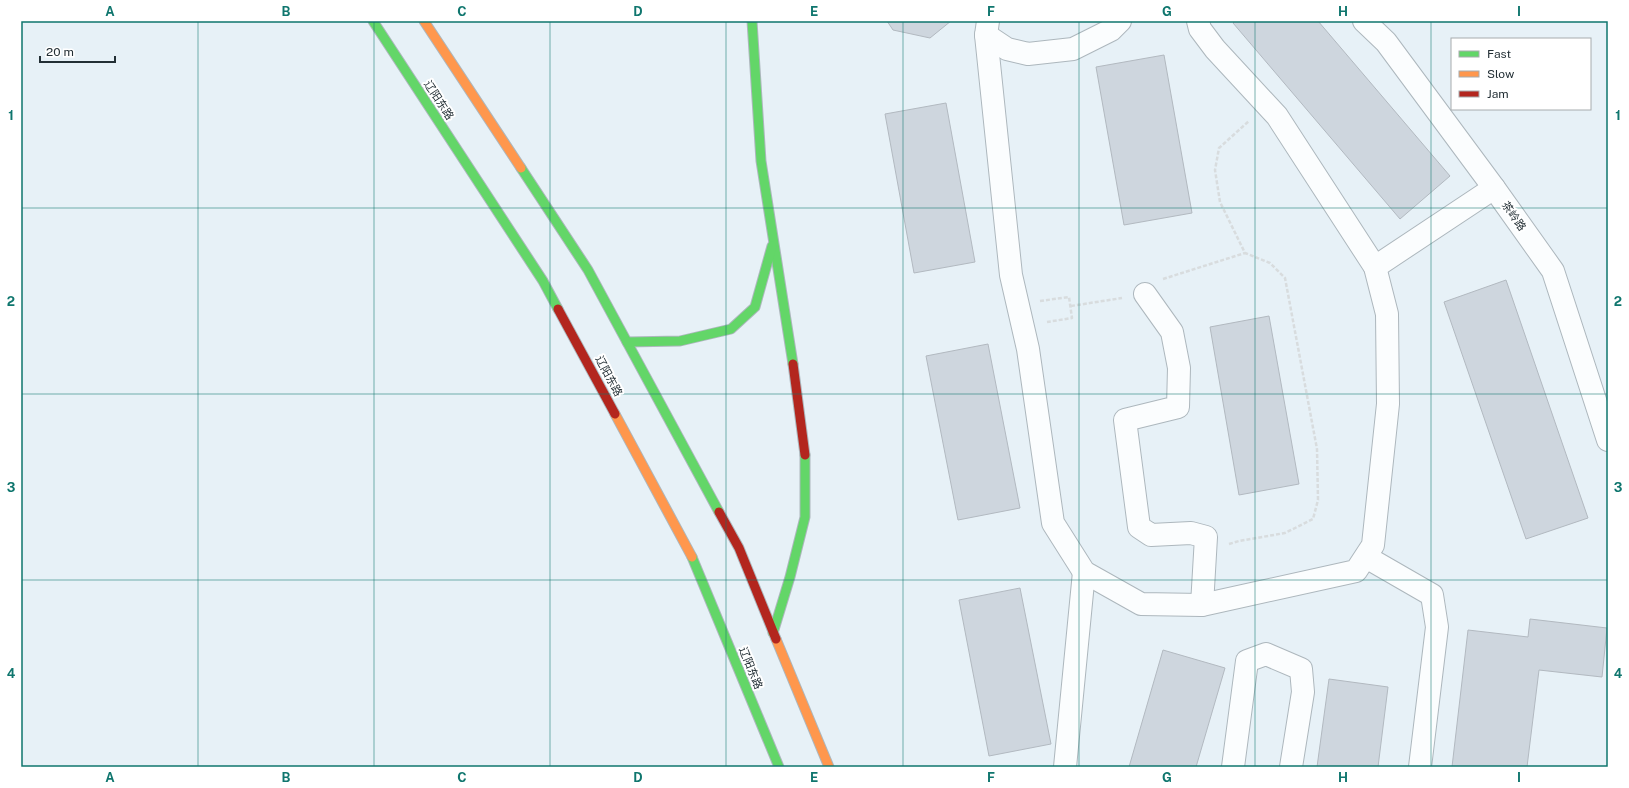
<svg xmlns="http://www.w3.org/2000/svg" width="1629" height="788" font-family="'Public Sans','Noto Sans SC',sans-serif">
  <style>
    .building { fill: #ced6de; stroke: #b2b9c0 }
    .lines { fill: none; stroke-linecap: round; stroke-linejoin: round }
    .street-casing { stroke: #adb7bd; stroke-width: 24 }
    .fast-casing { stroke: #adb7bd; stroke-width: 11 }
    .slow-casing { stroke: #adb7bd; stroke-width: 11 }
    .jam-casing { stroke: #adb7bd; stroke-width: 11 }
    .path { stroke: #d8dcde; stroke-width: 2.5; stroke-dasharray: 4 2; stroke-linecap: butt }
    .street { stroke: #fbfdfe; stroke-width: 22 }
    .fast { stroke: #63d668; stroke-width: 9 }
    .slow { stroke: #ff974d; stroke-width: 9 }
    .jam { stroke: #b3261e; stroke-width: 9 }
    .grid { fill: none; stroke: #0f766e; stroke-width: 1; stroke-opacity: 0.55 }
    .labels { text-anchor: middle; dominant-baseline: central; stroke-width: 4; stroke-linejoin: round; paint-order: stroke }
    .street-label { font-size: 11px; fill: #232f35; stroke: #fff }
    .neatline { fill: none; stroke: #0f766e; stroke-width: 1.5 }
    .grid-label { font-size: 13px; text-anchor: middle; font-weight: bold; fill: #0f766e }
  </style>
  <rect width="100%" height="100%" fill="#e7f1f7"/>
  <g class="building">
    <path d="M 887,21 L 951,21 L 930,38 L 893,30 Z"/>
    <path d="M 1235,21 L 1318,21 L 1450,176 L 1400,219 L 1233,23 Z"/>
    <path d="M 1164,55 L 1192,213 L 1124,225 L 1096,67 Z"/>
    <path d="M 946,103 L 975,262 L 914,273 L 885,114 Z"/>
    <path d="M 1506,280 L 1588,518 L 1526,539 L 1444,302 Z"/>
    <path d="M 1269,316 L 1299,484 L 1239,495 L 1210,327 Z"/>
    <path d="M 988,344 L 1020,508 L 958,520 L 926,356 Z"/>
    <path d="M 1020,588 L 1051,744 L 989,756 L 959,600 Z"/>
    <path d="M 1530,619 L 1607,628 L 1602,677 L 1539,670 L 1527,767 L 1452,767 L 1468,630 L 1528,637 Z"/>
    <path d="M 1163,650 L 1225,668 L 1196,767 L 1129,767 Z"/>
    <path d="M 1329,679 L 1388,687 L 1378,767 L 1317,767 Z"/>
  </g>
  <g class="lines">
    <g class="street-casing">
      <g id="street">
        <path d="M 988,21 L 986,35 L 1011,275 L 1028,349 L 1053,523 L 1084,572 L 1141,604 L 1202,605 L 1356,571 L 1373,545 L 1388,404 L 1387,314 L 1375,267 L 1277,116 L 1215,49 L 1200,29 L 1198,21"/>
        <path d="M 1364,21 L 1386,42 L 1494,188 L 1553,271 L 1608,440"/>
        <path d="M 986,35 L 1007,49 L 1028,54 L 1073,49 L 1111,30 L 1120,21"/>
        <path d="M 1375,267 L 1494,188"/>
        <path d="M 1145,294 L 1172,332 L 1179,368 L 1178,407 L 1125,420 L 1139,527 L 1151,535 L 1191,533 L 1206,537 L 1202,605"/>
        <path d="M 1366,557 L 1432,595 L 1437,627 L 1420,767"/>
        <path d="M 1065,767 L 1084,572"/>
        <path d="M 1233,767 L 1247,661 L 1266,654 L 1301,669 L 1303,692 L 1291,767"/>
      </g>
    </g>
    <g class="fast-casing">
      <g id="fast">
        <path d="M 373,21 L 543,281 L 558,309"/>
        <path d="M 752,21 L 761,161 L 793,364"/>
        <path d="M 521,168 L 588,270 L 719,512"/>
        <path d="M 627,342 L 680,341 L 731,329 L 755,307 L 772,246"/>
        <path d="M 692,557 L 779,767"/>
        <path d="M 773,633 L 790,577 L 805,517 L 805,455"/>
      </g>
    </g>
    <g class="slow-casing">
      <g id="slow">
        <path d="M 424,21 L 521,168"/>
        <path d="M 615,414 L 692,557"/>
        <path d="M 776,639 L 829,767"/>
      </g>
    </g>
    <g class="jam-casing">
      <g id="jam">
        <path d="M 558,309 L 615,414"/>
        <path d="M 793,364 L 805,455"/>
        <path d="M 719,512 L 739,548 L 776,639"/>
      </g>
    </g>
    <g class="path">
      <path d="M 1163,279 L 1245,253"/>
      <path d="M 1040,301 L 1069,297 L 1072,318 L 1047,322"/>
      <path d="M 1071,306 L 1122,298"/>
      <path d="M 1229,544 L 1239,541 L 1285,533 L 1313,519 L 1318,500 L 1317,449 L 1285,278 L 1270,263 L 1245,253 L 1220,202 L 1215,170 L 1219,148 L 1249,121"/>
    </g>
    <use href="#street" class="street"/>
    <use href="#fast" class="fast"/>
    <use href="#slow" class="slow"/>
    <use href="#jam" class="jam"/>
  </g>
  <path class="grid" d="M 198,21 L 198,767M 374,21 L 374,767M 550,21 L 550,767M 726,21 L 726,767M 903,21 L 903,767M 1079,21 L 1079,767M 1255,21 L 1255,767M 1431,21 L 1431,767M 21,208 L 1608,208M 21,394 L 1608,394M 21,580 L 1608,580"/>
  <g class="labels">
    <g class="street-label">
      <text transform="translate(439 100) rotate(57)">辽阳东路</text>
      <text transform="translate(1514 216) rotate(55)">茶岭路</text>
      <text transform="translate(609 376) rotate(62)">辽阳东路</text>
      <text transform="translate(751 668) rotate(68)">辽阳东路</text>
    </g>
  </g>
  <rect width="1629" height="788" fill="none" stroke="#ffffff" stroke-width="44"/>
  <rect x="1451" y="38" width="140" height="72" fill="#ffffff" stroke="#a7acae"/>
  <rect x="1459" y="51" width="20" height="6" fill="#63d668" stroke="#a7acae"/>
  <text x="1487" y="58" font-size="12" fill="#232f35">Fast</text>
  <rect x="1459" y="71" width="20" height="6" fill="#ff974d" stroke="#a7acae"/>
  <text x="1487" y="78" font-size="12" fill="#232f35">Slow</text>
  <rect x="1459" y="91" width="20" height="6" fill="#b3261e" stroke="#a7acae"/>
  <text x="1487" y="98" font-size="12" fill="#232f35">Jam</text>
  <path d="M40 56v6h75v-6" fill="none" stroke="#232f35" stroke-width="2"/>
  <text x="46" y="56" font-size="12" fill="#232f35" stroke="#ffffff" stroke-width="3" paint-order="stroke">20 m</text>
  <rect x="22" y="22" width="1585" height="744" class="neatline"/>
  <g class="grid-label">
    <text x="110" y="16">A</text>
    <text x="286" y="16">B</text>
    <text x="462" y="16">C</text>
    <text x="638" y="16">D</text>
    <text x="814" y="16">E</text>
    <text x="991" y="16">F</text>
    <text x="1167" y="16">G</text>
    <text x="1343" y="16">H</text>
    <text x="1519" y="16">I</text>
    <text x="11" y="120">1</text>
    <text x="1618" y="120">1</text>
    <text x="11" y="306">2</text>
    <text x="1618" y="306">2</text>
    <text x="11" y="492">3</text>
    <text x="1618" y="492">3</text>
    <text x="11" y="678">4</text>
    <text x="1618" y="678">4</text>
    <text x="110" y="782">A</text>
    <text x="286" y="782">B</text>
    <text x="462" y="782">C</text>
    <text x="638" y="782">D</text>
    <text x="814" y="782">E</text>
    <text x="991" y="782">F</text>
    <text x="1167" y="782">G</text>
    <text x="1343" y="782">H</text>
    <text x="1519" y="782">I</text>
  </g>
</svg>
